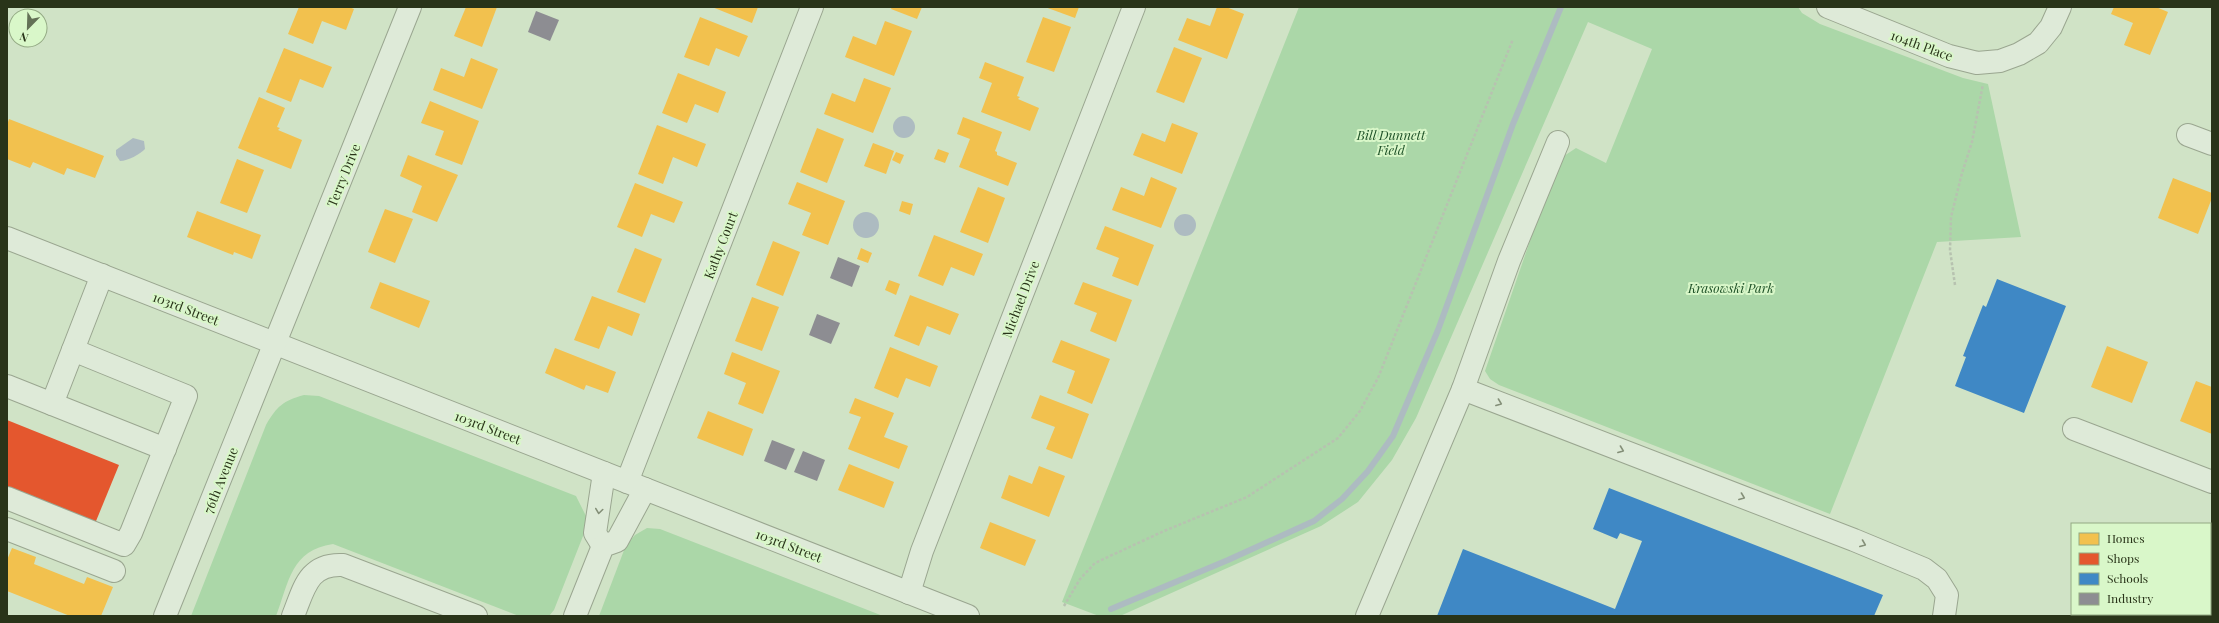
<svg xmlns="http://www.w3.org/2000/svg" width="2219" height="623" font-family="'Playfair Display',serif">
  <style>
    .green { fill: #abd7a8 }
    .water { fill: #adbbc1 }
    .homes { fill: #f2c14e }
    .shops { fill: #e4572e }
    .schools { fill: #3f88c5 }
    .industry { fill: #8d8d92 }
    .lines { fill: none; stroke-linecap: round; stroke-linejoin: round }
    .stream { stroke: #adbbc1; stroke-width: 6 }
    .minor-casing { stroke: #9aa690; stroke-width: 24 }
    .path { stroke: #b7c2b0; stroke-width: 2.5; stroke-dasharray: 3 2; stroke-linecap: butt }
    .minor { stroke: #deead8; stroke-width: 22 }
    .oneway { stroke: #848f78 }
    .labels { text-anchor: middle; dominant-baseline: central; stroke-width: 4; stroke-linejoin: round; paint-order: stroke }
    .street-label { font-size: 13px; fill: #293419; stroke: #d9f7c9 }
    .park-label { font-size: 13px; font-style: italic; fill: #1f5228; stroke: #d9f7c9 }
  </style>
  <rect width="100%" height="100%" fill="#d0e3c6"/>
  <g class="green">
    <path d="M 1299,7 L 1798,7 L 1802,13 L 1820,24 L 1963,78 L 1988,84 L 2021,237 L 1937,242 L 1830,514 L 1499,385 L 1490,379 L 1485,371 L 1558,160 L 1576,148 L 1606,163 L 1652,49 L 1588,22 L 1416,418 L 1392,460 L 1358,502 L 1321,526 L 1120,616 L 1099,616 L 1062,602 Z"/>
    <path d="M 304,395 L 319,396 L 576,496 L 587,518 L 585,531 L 554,610 L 549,616 L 519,616 L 333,544 C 291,550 289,582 276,616 L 191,616 L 266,425 C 277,406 283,401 304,395 Z"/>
    <path d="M 647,528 L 660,529 L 883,616 L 599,616 L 626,545 L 635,535 Z"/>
  </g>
  <g class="water">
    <circle cx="904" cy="127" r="11"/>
    <path d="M 133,138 L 144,141 L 145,149 C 140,154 128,161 120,161 L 116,155 L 116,150 Z"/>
    <circle cx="866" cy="225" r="13"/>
    <circle cx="1185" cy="225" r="11"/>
  </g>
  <g class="homes">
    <path d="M 299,7 L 349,7 L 354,9 L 346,30 L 322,21 L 313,44 L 288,34 Z"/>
    <path d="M 466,7 L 497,7 L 482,47 L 454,36 Z"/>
    <path d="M 712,7 L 758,7 L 752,23 Z"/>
    <path d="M 892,7 L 922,7 L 917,19 L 891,9 Z"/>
    <path d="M 1045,7 L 1079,7 L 1075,18 Z"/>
    <path d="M 1217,7 L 1226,7 L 1244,14 L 1227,59 L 1178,40 L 1187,18 L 1210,26 Z"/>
    <path d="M 2114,7 L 2156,7 L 2168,12 L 2150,55 L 2124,45 L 2133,23 L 2111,14 Z"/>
    <path d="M 700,17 L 748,36 L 739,57 L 716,48 L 709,66 L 684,57 Z"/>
    <path d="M 1043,17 L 1071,27 L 1054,72 L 1026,62 Z"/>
    <path d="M 885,21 L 912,31 L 894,76 L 845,57 L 853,36 L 876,45 Z"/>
    <path d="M 1174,47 L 1202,58 L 1184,103 L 1156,92 Z"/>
    <path d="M 284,48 L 332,67 L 323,88 L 300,79 L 291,102 L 266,92 Z"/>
    <path d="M 471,58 L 498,69 L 482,109 L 433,90 L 441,68 L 464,77 Z"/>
    <path d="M 985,62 L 1024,77 L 1017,96 L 1020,97 L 1018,99 L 1039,108 L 1030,131 L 981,112 L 992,83 L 979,78 Z"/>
    <path d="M 678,73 L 726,92 L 718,113 L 695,104 L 687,123 L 662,113 Z"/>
    <path d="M 864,78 L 891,88 L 873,133 L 824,114 L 832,93 L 855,102 Z"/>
    <path d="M 259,97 L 285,108 L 277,127 L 280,128 L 278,130 L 302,140 L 291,169 L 238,148 Z"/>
    <path d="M 430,101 L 479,121 L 462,165 L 435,155 L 444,131 L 421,123 Z"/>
    <path d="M 963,117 L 1002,132 L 995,151 L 997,152 L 997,155 L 1017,163 L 1008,186 L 959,167 L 970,139 L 957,134 Z"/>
    <path d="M 9,119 L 104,156 L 95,178 L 67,168 L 64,175 L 33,162 L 30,168 L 7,159 L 7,125 Z"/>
    <path d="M 1172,123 L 1198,133 L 1182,174 L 1133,155 L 1142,133 L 1165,142 Z"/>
    <path d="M 657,125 L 706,144 L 697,167 L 673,157 L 663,184 L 638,174 Z"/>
    <path d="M 817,128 L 844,139 L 827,183 L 800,172 Z"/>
    <path d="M 873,143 L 894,151 L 886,174 L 864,166 Z"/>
    <path d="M 938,149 L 949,153 L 945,163 L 934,159 Z"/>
    <path d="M 896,152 L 904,155 L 900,164 L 892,160 Z"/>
    <path d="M 408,155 L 458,175 L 437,222 L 412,212 L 422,186 L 400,176 Z"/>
    <path d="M 237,159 L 264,170 L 247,213 L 220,203 Z"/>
    <path d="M 1151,177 L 1177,188 L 1161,228 L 1112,210 L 1121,187 L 1144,196 Z"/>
    <path d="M 2173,178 L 2212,193 L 2212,198 L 2198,234 L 2158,218 Z"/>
    <path d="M 797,182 L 845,201 L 828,245 L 802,235 L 811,213 L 788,204 Z"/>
    <path d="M 635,183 L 683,202 L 674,223 L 651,214 L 642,237 L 617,227 Z"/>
    <path d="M 978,187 L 1005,198 L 988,243 L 960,232 Z"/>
    <path d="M 902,201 L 913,204 L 910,215 L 899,211 Z"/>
    <path d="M 385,209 L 413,219 L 395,263 L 368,252 Z"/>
    <path d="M 197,211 L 261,235 L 252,259 L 234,252 L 233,255 L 187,237 Z"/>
    <path d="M 1105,226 L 1154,245 L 1138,286 L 1112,276 L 1119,258 L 1096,249 Z"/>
    <path d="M 934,235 L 983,254 L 974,276 L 951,267 L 943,286 L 918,276 Z"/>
    <path d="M 773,241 L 800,252 L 783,296 L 756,285 Z"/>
    <path d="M 635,248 L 662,259 L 645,303 L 617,292 Z"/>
    <path d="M 861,248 L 872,253 L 868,263 L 857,259 Z"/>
    <path d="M 889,280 L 900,284 L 896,295 L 885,290 Z"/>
    <path d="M 380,282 L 430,301 L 419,328 L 370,308 Z"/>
    <path d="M 1083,282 L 1132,300 L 1116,342 L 1090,331 L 1097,313 L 1074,304 Z"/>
    <path d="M 910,295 L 959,314 L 950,335 L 927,326 L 919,346 L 894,336 Z"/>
    <path d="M 592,296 L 640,314 L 632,336 L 608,326 L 599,349 L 574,340 Z"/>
    <path d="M 752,297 L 779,307 L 762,351 L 735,341 Z"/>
    <path d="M 1061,340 L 1110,359 L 1092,404 L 1067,393 L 1075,371 L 1052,362 Z"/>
    <path d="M 2107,346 L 2148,362 L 2132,403 L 2091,387 Z"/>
    <path d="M 890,347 L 938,366 L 930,387 L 906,378 L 898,398 L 874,388 Z"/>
    <path d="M 555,348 L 616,372 L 608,393 L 586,385 L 584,390 L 545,373 Z"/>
    <path d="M 732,352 L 780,371 L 763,414 L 738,404 L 746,383 L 724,374 Z"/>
    <path d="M 2196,381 L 2212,387 L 2212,434 L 2180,421 Z"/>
    <path d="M 1040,395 L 1089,414 L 1072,459 L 1046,449 L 1055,427 L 1031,418 Z"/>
    <path d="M 855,398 L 894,413 L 884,437 L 908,446 L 899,469 L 848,449 L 861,417 L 849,413 Z"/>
    <path d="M 708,411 L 753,429 L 743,456 L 697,438 Z"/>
    <path d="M 849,464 L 894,482 L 884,508 L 838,490 Z"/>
    <path d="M 1039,466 L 1065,476 L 1049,517 L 1001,498 L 1009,475 L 1032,484 Z"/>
    <path d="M 990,522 L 1036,540 L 1025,566 L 980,548 Z"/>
    <path d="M 12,548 L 36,557 L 34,564 L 84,584 L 87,577 L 113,587 L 101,616 L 70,616 L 7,591 L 7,560 Z"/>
    <path d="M 2210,569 L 2212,570 L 2212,602 L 2210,601 Z"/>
  </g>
  <path class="shops" d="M 7,420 L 119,465 L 94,526 L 7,491 Z"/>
  <g class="schools">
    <path d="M 1997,279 L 2066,306 L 2024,413 L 1955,386 L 1966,357 L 1963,356 L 1983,305 L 1986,307 Z"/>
    <path d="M 1609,488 L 1883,595 L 1874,616 L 1437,616 L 1463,549 L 1615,609 L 1642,541 L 1620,533 L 1617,539 L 1593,529 Z"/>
  </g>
  <g class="industry">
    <path d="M 536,11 L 559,20 L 550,41 L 528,32 Z"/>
    <path d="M 838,257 L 860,266 L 852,287 L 830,278 Z"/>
    <path d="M 817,314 L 840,323 L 831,344 L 809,335 Z"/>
    <path d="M 772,440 L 795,449 L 786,470 L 764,461 Z"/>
    <path d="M 803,451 L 825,460 L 817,481 L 794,472 Z"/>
  </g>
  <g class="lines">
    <path class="stream" d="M 1111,609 L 1228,560 L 1314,521 L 1342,499 L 1368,471 L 1393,436 L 1438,330 L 1513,124 L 1561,7"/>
    <g class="minor-casing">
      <g id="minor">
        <path d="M 1828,7 L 1949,56 L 1977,63 L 2000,61 L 2019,54 L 2038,43 L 2051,27 L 2060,7"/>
        <path d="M 2188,135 L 2212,144"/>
        <path d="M 7,238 L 968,616"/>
        <path d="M 7,386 L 165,449"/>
        <path d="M 1463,389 L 1854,540 L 1924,569 L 1937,579 L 1947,595 L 1944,616"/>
        <path d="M 52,404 L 102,275"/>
        <path d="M 2074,429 L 2212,482"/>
        <path d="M 627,482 L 812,7"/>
        <path d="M 7,498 L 124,545 L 131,533 L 186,396 L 73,350"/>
        <path d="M 7,529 L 114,571"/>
        <path d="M 603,546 L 595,533 L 604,473"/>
        <path d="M 909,593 L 922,551 L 1134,7"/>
        <path d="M 2140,614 L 2141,616"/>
        <path d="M 165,616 L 410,7"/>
        <path d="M 293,616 C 304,589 308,563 343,565 L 476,616"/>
        <path d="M 575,616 L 603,546 L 617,541 L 645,489"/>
        <path d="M 1367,616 L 1463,389 L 1509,261 L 1558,142"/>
        <path d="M 2088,616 L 2089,614"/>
      </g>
    </g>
    <g class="path">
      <path d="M 1955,285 L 1950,250 L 1951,217 L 1962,173 L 1972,142 L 1983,84"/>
      <path d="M 1064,606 L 1080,579 L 1095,563 L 1164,531 L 1247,497 L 1338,438 L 1360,411 L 1378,378 L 1513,39"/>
    </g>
    <use href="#minor" class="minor"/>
  </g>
  <defs><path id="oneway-chevron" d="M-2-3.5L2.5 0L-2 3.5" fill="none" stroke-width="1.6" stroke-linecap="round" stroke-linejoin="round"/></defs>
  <g class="oneway">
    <use href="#oneway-chevron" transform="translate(1499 403) rotate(21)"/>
    <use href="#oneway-chevron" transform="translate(1621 450) rotate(21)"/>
    <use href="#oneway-chevron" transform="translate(1742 497) rotate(21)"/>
    <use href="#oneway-chevron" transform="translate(599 511) rotate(98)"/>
    <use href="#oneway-chevron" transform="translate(1863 544) rotate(22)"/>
  </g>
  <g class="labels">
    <g class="street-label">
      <text transform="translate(1922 45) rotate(20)">104th Place</text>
      <text transform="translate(343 175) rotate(-68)">Terry Drive</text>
      <text transform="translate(720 245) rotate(-69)">Kathy Court</text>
      <text transform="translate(1020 299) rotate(-69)">Michael Drive</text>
      <text transform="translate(186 308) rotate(21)">103rd Street</text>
      <text transform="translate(488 427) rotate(21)">103rd Street</text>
      <text transform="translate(220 480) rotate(-68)">76th Avenue</text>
      <text transform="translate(789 545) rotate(21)">103rd Street</text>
    </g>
    <g class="park-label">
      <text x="1391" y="134">Bill Dunnett<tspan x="1391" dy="15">Field</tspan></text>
      <text x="1731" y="287">Krasowski Park</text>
    </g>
  </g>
  <rect width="2219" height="623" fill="none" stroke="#293419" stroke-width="16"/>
  <rect x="2071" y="523" width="140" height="92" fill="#d9f7c9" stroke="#93a983"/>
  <rect x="2079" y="533" width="20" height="12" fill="#f2c14e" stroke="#93a983"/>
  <text x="2107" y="543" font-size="12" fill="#293419">Homes</text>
  <rect x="2079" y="553" width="20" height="12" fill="#e4572e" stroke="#93a983"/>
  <text x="2107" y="563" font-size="12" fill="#293419">Shops</text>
  <rect x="2079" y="573" width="20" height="12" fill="#3f88c5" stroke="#93a983"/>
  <text x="2107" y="583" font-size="12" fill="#293419">Schools</text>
  <rect x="2079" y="593" width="20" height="12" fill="#8d8d92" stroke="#93a983"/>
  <text x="2107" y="603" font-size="12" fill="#293419">Industry</text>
  <g transform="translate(28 28) rotate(203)"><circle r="19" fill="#d9f7c9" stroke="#93a983"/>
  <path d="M0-3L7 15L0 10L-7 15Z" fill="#637156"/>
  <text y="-6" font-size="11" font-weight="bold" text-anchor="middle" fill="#293419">N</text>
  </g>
</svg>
